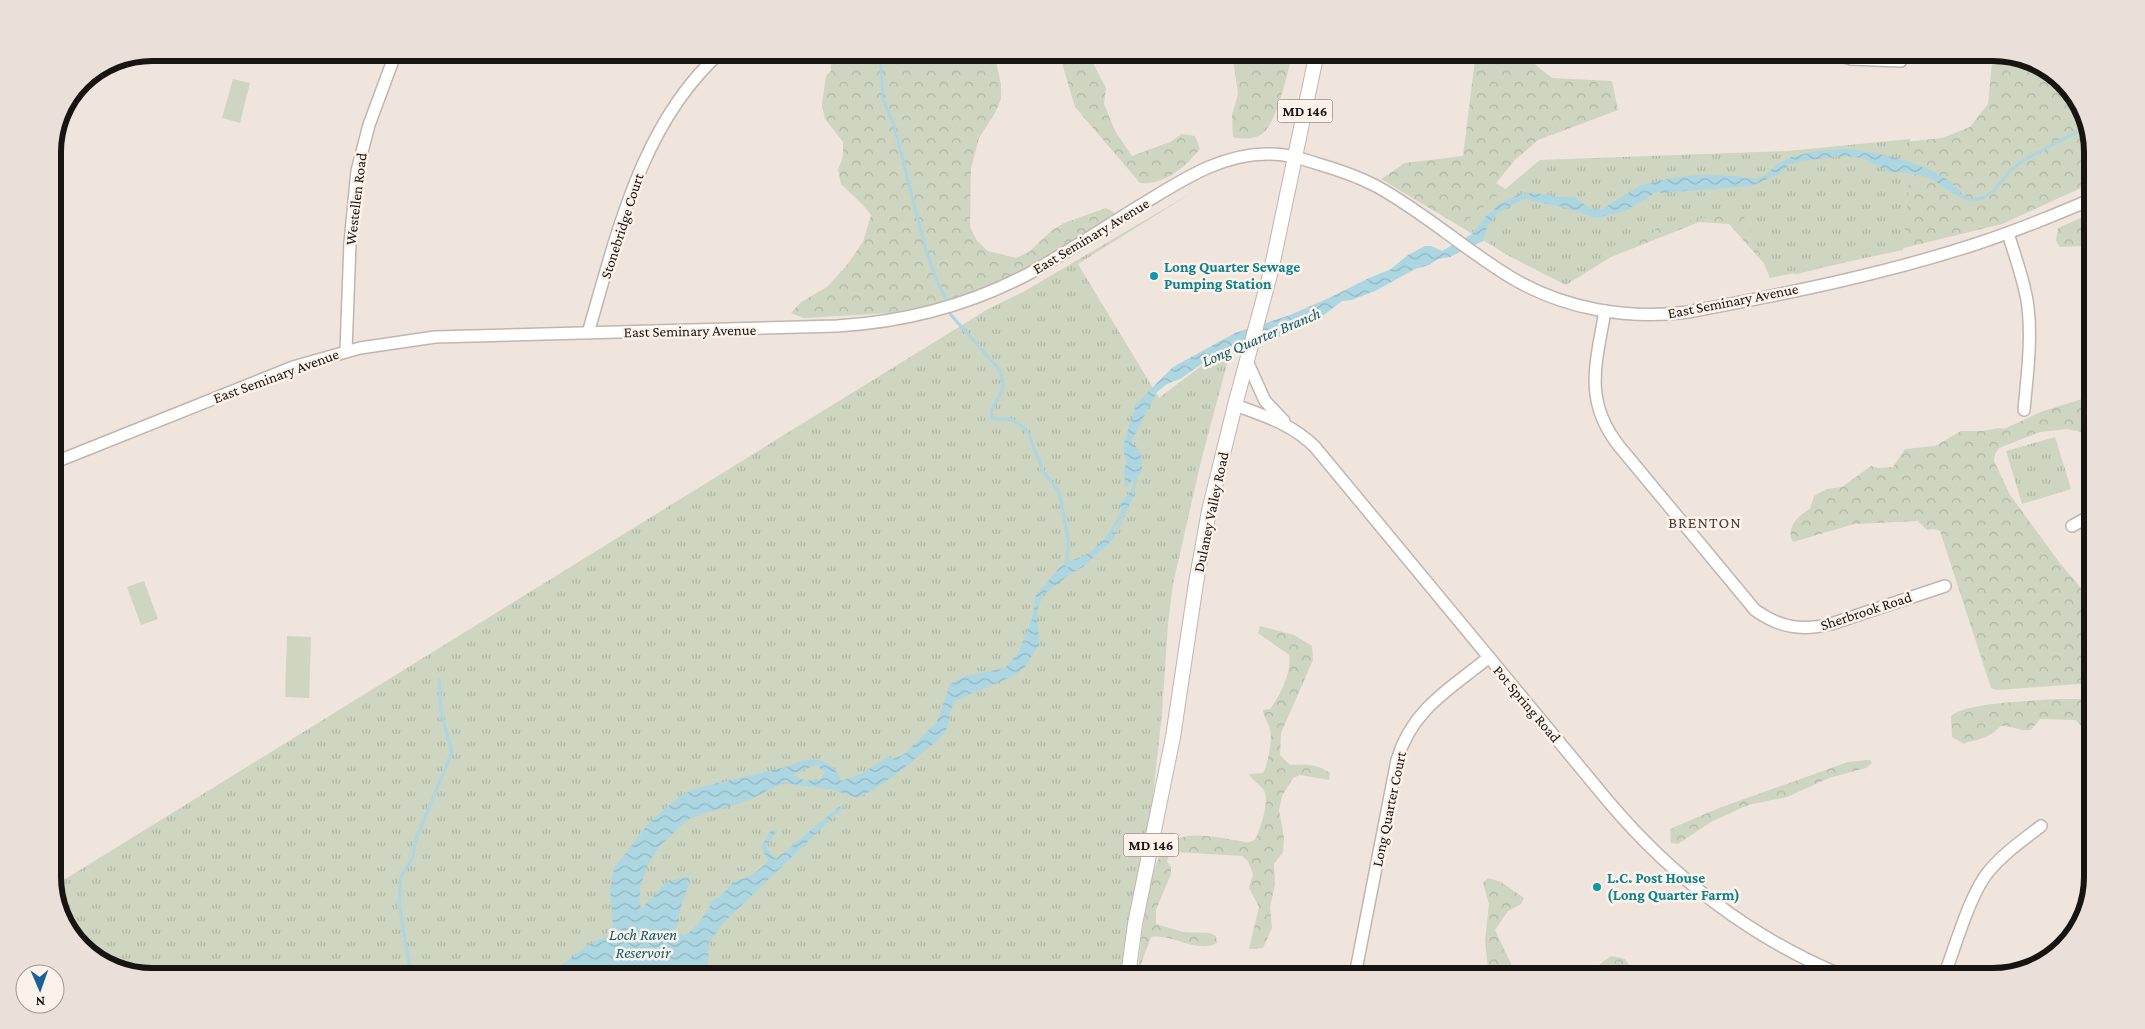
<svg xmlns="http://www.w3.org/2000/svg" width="2145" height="1029" font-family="'Crimson Pro',serif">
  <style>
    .green { fill: #ced5c1 }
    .forest { fill: url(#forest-crowns) }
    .park { fill: url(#park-tufts) }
    .water { fill: url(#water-waves); fill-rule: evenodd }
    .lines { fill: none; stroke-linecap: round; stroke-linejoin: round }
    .stream { stroke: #acd6e2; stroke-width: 3 }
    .minor-casing { stroke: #c0b6ae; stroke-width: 14 }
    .major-casing { stroke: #c0b6ae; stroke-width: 16 }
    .minor { stroke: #fff; stroke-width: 11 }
    .major { stroke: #fff; stroke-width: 14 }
    .culture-dot { fill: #0f9aa8; stroke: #fdf2ea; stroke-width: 2 }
    .labels { text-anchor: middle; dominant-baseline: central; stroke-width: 5; stroke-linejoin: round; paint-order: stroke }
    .shield { fill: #fdf2ea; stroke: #5c5752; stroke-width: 1 }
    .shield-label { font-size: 14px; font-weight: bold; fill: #171411 }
    .street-label { font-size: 15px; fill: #171411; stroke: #fdf2ea }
    .culture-label { font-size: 15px; font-weight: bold; fill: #0d838f; stroke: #fdf2ea; text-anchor: start }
    .water-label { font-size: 16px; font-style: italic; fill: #0a5e70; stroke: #fdf2ea }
    .neighbourhood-label { font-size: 16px; letter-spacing: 1px; fill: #473f38; stroke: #fdf2ea }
    .rim { fill: none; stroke: #171411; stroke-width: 6 }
  </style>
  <defs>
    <pattern id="forest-crowns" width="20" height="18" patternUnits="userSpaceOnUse" patternTransform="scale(1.25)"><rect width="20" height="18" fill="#ced5c1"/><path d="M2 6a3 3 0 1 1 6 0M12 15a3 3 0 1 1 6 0" fill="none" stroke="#b0b6a5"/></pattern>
    <pattern id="park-tufts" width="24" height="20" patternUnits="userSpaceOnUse" patternTransform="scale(1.25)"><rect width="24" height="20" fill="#ced5c1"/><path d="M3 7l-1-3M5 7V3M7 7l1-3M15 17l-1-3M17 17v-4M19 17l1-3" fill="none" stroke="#b0b6a5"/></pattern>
    <pattern id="water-waves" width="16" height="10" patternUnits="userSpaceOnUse" patternTransform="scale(1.25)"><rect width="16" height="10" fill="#acd6e2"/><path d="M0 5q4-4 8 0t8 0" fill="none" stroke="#93b7c1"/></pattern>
  </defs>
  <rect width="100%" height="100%" fill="#efe5dd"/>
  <g class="green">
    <path d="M 233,79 L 250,83 L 240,123 L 222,118 Z"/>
    <path d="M 144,581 L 158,619 L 141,625 L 127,587 Z"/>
    <path d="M 287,636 L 311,637 L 309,698 L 285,697 Z"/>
  </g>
  <g class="forest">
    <path d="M 1476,52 L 1521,53 L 1552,78 L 1612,81 L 1618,110 L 1538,140 L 1515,160 L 1496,183 L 1522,200 L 1608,174 L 1942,138 L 1970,127 L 1988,104 L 1993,53 L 2031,60 L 2076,96 L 2092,146 L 2092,183 L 2002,224 L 1797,274 L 1769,269 L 1729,224 L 1699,222 L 1566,275 L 1511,257 L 1381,179 L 1405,163 L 1463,156 Z"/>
    <path d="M 830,53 L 994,53 L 1001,84 L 1001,99 L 995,113 L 979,138 L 971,168 L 970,227 L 977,241 L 988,251 L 1016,258 L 1029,252 L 1051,231 L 1064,223 L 1106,208 L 1118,215 L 1095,232 L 1014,275 L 947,302 L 890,313 L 804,318 L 791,313 L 801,302 L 827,287 L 847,265 L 863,242 L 871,215 L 862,204 L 841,184 L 838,170 L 843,156 L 843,142 L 825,119 L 822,105 L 826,76 L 831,71 Z"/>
    <path d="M 1059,53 L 1093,53 L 1094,65 L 1106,88 L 1104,104 L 1115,131 L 1132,156 L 1170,142 L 1182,134 L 1195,136 L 1200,149 C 1184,168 1165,185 1140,183 L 1075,107 Z"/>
    <path d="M 1232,53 L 1256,53 L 1255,61 L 1269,59 L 1271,53 L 1293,53 C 1287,73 1279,114 1266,130 C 1260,139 1243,140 1233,137 L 1232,115 L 1238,94 Z"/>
    <path d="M 2092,213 L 2092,244 C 2086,247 2069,246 2060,247 L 2056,241 L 2058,228 Z"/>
    <path d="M 2092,396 L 2092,434 L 2067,429 L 2040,432 L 1999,448 L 1995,454 L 1994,461 L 2010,495 L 2059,562 L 2092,601 L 2092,683 L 1997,690 L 1991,688 L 1940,531 L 1934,529 L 1927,530 L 1918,521 L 1854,524 L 1793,542 C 1785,529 1798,515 1810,509 L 1814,496 L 1827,489 L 1842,487 L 1871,466 L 1878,468 L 1893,467 L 1905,449 L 1935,446 L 1961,431 L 1983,431 L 1998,428 L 2004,429 L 2043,411 Z"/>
    <path d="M 1260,626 L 1294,635 L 1312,646 L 1313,660 L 1281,733 L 1280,755 L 1290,765 C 1305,764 1317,764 1330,773 L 1329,780 L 1300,775 L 1293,778 L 1282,796 L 1279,810 L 1284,838 L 1283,852 L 1274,864 L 1275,884 L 1270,907 L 1272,928 L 1263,948 L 1249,949 L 1259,907 L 1249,888 L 1253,874 L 1248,861 L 1242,856 L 1175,852 L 1169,855 L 1167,861 L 1171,867 L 1171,874 L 1156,910 L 1156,924 L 1183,932 L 1210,933 L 1216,936 L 1217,943 C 1196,954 1172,933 1151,937 L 1141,964 L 1141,976 L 1138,976 C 1140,947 1147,876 1162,852 C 1165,847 1175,840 1180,838 C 1197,831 1230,840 1249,842 L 1255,840 C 1260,830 1271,798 1263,789 C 1258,783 1253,781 1249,774 L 1263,773 C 1268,765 1273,737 1270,729 C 1268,722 1264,718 1263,710 L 1270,709 C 1280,696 1292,672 1289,655 L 1258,633 Z"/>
    <path d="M 2057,699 L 2092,699 L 2092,745 L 2083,728 L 2076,720 L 2040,719 L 2031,730 C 2021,732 2012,725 2001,726 C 1994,732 1989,737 1980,739 C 1974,742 1970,740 1964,744 L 1952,737 L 1951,716 C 1967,702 2034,701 2057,699 Z"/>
    <path d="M 1870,760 L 1872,763 L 1866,768 L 1829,778 L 1787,797 L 1752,804 L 1741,808 L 1711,822 L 1678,844 L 1671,843 L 1670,829 L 1719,808 L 1848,762 Z"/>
    <path d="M 1488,878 L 1501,882 L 1524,898 L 1521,904 L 1508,911 L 1495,930 L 1517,976 L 1489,976 L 1485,941 L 1489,904 L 1483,883 Z"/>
    <path d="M 1611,956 L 1625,959 L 1633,970 L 1634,976 L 1600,976 L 1598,971 L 1600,964 Z"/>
  </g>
  <g class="park">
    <path d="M 1910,139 L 1909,188 L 1903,250 L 1770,278 L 1742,212 L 1662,225 L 1566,285 L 1509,256 L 1462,225 L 1540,160 L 1788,151 Z"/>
    <path d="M 1193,192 L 1078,264 L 1159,398 L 1233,342 L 1202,457 L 1173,584 L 1168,624 L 1162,713 L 1150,822 L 1123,954 L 1121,976 L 152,976 L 114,969 L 73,937 L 54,886 L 988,309 L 1023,292 Z"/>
    <path d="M 2055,437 L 2071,489 L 2022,504 L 2006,451 Z"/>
  </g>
  <g class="water">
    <path d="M 1848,149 C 1884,153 1942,166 1964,196 L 1953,194 L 1932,179 L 1924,176 L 1908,173 L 1889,172 L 1862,158 L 1844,156 L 1802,161 L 1790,164 L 1779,174 L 1751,186 L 1661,193 L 1658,191 L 1625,211 L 1596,218 L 1563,207 L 1532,201 L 1527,198 L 1498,212 L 1487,227 L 1483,241 L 1450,257 L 1438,259 L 1429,265 L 1415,269 L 1377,290 L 1352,300 L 1342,301 L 1324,315 L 1298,325 L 1282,336 L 1230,349 L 1209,359 L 1180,379 L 1167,384 L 1157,392 L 1131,442 C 1142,450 1142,457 1142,471 L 1127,486 L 1125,486 L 1124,469 L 1127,462 L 1124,454 L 1124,443 L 1136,404 L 1173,367 L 1235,333 L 1290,315 L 1331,297 L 1367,279 L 1391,269 L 1408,255 L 1425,246 L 1431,246 L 1442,251 L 1472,234 L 1486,216 L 1500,204 L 1522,193 L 1546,194 L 1556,197 L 1574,197 L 1591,209 L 1602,209 L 1641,185 L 1673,178 L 1698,175 L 1739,176 L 1753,179 L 1764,176 L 1778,164 L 1791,157 L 1817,151 Z"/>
    <path d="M 1133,488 L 1135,492 L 1121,524 L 1112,540 L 1083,567 L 1073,572 L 1043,595 L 1037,611 L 1039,645 L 1024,668 L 1013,676 L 957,700 C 947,709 952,722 945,732 C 936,743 926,749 916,758 C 897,774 879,788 857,798 L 834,790 L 784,783 L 744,802 L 702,814 L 687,820 L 659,847 L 649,862 L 640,887 L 639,906 L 643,907 L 668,881 L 689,877 L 690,882 L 682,903 L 677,925 L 673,931 L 685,935 C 693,932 710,909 712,901 C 722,894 727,892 733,881 C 748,879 758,872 768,861 L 761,847 L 771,831 L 778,829 L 766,847 L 776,859 L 839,807 L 845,806 L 723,923 L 709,943 L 708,964 L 702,976 L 547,976 L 591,943 L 611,935 L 613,925 L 610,889 L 614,868 L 649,823 L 680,796 L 697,788 L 790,766 C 810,755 834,758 841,781 L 859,775 L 890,756 L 892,759 L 903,755 L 937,722 L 950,684 L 963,677 L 1005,668 L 1018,653 L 1032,619 L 1036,595 L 1063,564 L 1088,554 L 1117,528 L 1124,515 L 1120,504 ZM 816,765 L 825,772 L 821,779 L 806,781 L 792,775 Z"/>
  </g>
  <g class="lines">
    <g class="stream">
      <path d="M 880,52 L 883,99 L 894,126 L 926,250 L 936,279 L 946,299 L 951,315 L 998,368 C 1014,397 984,404 993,419 L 1010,419 L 1022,426 L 1029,435 L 1043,471 L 1059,492 L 1068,538 L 1067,567"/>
      <path d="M 1957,193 C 1964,199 1973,201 1982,198 C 1997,193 2002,178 2012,169 C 2031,153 2064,140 2086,127"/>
      <path d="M 1133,491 L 1137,473"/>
      <path d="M 1108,537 L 1125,508"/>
      <path d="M 411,976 L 399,902 L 401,877 L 413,857 L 416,839 L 452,752 L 441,712 L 439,680"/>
    </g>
    <g class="minor-casing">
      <g id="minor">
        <path d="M 1828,52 L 1851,59 L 1901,61"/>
        <path d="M 2008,233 C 2015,257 2025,282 2028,307 C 2032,341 2027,376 2024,410"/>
        <path d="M 1605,311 C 1596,364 1583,400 1619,446 L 1755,610 C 1780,628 1802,631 1831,624 L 1945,586"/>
        <path d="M 588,333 C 617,235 641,123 721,52"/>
        <path d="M 346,351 L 350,243 L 357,171 L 369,125 L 396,52"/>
        <path d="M 1247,361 L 1265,401 L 1284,421"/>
        <path d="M 1235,405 C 1265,416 1292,424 1315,447 L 1608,801 C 1672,877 1752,939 1844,976"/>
        <path d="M 53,463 L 293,367 L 360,348 L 435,337 L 837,326 C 904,322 970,305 1030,273 C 1068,252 1104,228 1141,205 C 1181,181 1221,153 1270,154 C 1285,154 1301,158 1315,163 C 1336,169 1357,176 1376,186 C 1424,212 1465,250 1512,278 C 1564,309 1628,320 1688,312 C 1785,294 1885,274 1979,243 C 2018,230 2055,215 2092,199"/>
        <path d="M 2072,526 L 2092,515"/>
        <path d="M 1357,965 L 1397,760 C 1412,709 1450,689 1488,658"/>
        <path d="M 1944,976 C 1955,948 1970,893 1989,871 C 2004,853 2023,840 2041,826"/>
      </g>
    </g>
    <g class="major-casing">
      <path id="major" d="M 1128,976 L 1135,924 L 1173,737 L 1196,583 L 1209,511 L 1235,405 L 1271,271 L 1317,52"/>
    </g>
    <use href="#minor" class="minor"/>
    <use href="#major" class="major"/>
  </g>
  <g class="culture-dot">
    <circle cx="1154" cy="276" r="5"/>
    <circle cx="1597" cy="887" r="5"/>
  </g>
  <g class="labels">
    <g class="shield">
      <rect x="1277.5" y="99.5" width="55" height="23" rx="4"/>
      <rect x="1123.5" y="833.5" width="55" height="23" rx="4"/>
    </g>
    <g class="shield-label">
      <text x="1305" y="111">MD 146</text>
      <text x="1151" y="845">MD 146</text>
    </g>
    <g class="street-label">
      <text transform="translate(356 199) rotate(-83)">Westellen Road</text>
      <text transform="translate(622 226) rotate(-72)">Stonebridge Court</text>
      <text transform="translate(1091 236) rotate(-31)">East Seminary Avenue</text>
      <text transform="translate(1733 301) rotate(-11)">East Seminary Avenue</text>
      <text transform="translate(690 331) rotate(-1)">East Seminary Avenue</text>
      <text transform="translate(276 376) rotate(-20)">East Seminary Avenue</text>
      <text transform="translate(1211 512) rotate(-78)">Dulaney Valley Road</text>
      <text transform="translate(1866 611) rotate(-18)">Sherbrook Road</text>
      <text transform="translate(1527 704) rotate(50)">Pot Spring Road</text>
      <text transform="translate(1389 809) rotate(-78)">Long Quarter Court</text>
    </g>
    <g class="culture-label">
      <text x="1164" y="267">Long Quarter Sewage<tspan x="1164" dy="17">Pumping Station</tspan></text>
      <text x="1607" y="878">L.C. Post House<tspan x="1607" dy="17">(Long Quarter Farm)</tspan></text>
    </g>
    <g class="water-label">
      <text transform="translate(1261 337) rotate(-23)">Long Quarter Branch</text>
      <text x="643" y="934">Loch Raven<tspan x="643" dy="18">Reservoir</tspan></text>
    </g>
    <g class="neighbourhood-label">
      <text x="1705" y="522">BRENTON</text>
    </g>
  </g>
  <path d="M0 0H2145V1029H0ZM152 61H1993A91 91 0 0 1 2084 152V877A91 91 0 0 1 1993 968H152A91 91 0 0 1 61 877V152A91 91 0 0 1 152 61Z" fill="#ebe0d9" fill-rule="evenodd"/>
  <path class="rim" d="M152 61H1993A91 91 0 0 1 2084 152V877A91 91 0 0 1 1993 968H152A91 91 0 0 1 61 877V152A91 91 0 0 1 152 61Z"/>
  <g transform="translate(40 989) rotate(178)"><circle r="24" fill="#fdf2ea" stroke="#a19993"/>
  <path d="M0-4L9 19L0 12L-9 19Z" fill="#1a6195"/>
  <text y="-8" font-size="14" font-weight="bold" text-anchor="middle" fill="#171411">N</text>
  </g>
</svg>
